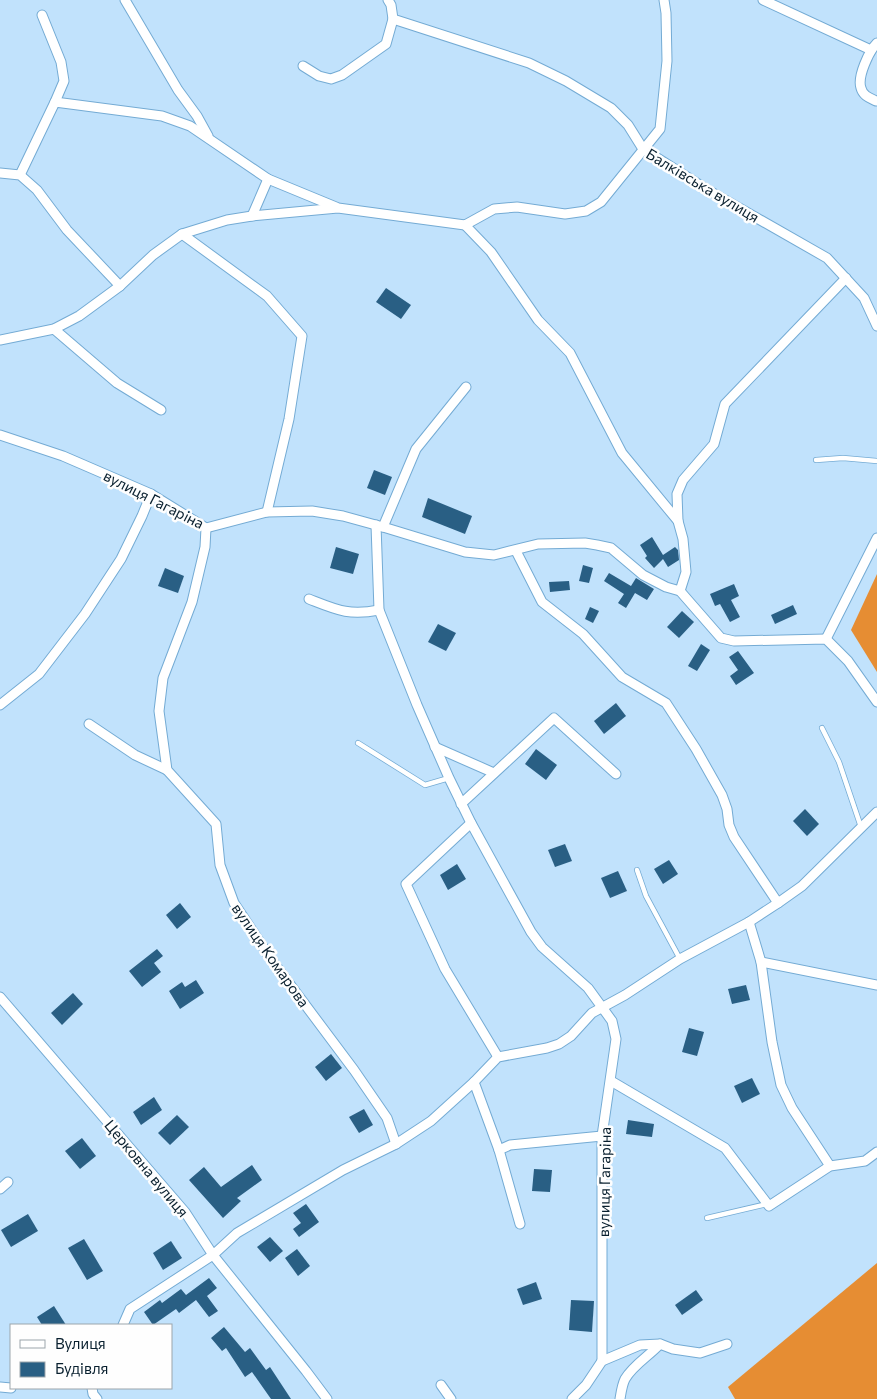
<svg xmlns="http://www.w3.org/2000/svg" width="877" height="1399" font-family="Commissioner,sans-serif">
  <style>
    .forest { fill: #e68d33 }
    .building { fill: #295f84 }
    .lines { fill: none; stroke-linecap: round; stroke-linejoin: round }
    .service-casing { stroke: #74abd4; stroke-width: 6 }
    .minor-casing { stroke: #74abd4; stroke-width: 11 }
    .service { stroke: #fff; stroke-width: 4.5 }
    .minor { stroke: #fff; stroke-width: 9 }
    .labels { text-anchor: middle; dominant-baseline: central; stroke-width: 5; stroke-linejoin: round; paint-order: stroke }
    .street-label { font-size: 15px; fill: #081f2e; stroke: #fefefe }
  </style>
  <rect width="100%" height="100%" fill="#c1e2fc"/>
  <g class="forest">
    <path d="M 877,574 L 877,672 L 851,630 Z"/>
    <path d="M 877,1263 L 877,1399 L 735,1399 L 728,1387 Z"/>
  </g>
  <g class="building">
    <path d="M 386,288 L 411,305 L 401,319 L 376,302 Z"/>
    <path d="M 374,470 L 392,477 L 385,495 L 367,488 Z"/>
    <path d="M 428,498 L 472,516 L 465,534 L 422,517 Z"/>
    <path d="M 652,537 L 663,555 L 675,547 L 678,550 L 679,560 L 668,567 L 663,559 L 654,568 L 645,558 L 647,556 L 640,545 Z"/>
    <path d="M 336,547 L 359,554 L 353,574 L 330,568 Z"/>
    <path d="M 583,565 L 593,568 L 589,583 L 579,581 Z"/>
    <path d="M 165,568 L 184,576 L 178,593 L 158,586 Z"/>
    <path d="M 609,573 L 631,586 L 636,578 L 654,589 L 647,600 L 635,593 L 626,608 L 618,603 L 624,594 L 604,581 Z"/>
    <path d="M 569,581 L 570,590 L 550,592 L 549,582 Z"/>
    <path d="M 734,584 L 739,596 L 731,600 L 740,617 L 730,622 L 720,604 L 715,606 L 710,594 Z"/>
    <path d="M 793,605 L 797,614 L 775,624 L 771,615 Z"/>
    <path d="M 590,607 L 599,611 L 593,623 L 585,619 Z"/>
    <path d="M 682,611 L 694,622 L 679,638 L 667,627 Z"/>
    <path d="M 438,624 L 456,633 L 446,651 L 428,642 Z"/>
    <path d="M 701,644 L 710,650 L 697,671 L 688,666 Z"/>
    <path d="M 738,651 L 754,673 L 736,685 L 730,676 L 738,670 L 729,657 Z"/>
    <path d="M 616,703 L 626,716 L 604,734 L 594,721 Z"/>
    <path d="M 536,749 L 557,765 L 546,780 L 525,764 Z"/>
    <path d="M 805,809 L 819,824 L 807,836 L 793,821 Z"/>
    <path d="M 565,844 L 572,861 L 555,867 L 548,850 Z"/>
    <path d="M 669,860 L 678,874 L 663,884 L 654,869 Z"/>
    <path d="M 457,864 L 466,879 L 448,890 L 440,875 Z"/>
    <path d="M 618,871 L 627,891 L 610,898 L 601,878 Z"/>
    <path d="M 180,903 L 191,917 L 177,929 L 166,915 Z"/>
    <path d="M 157,949 L 163,956 L 154,963 L 161,972 L 142,987 L 129,971 Z"/>
    <path d="M 196,980 L 204,993 L 180,1009 L 169,991 L 182,982 L 185,987 Z"/>
    <path d="M 746,985 L 750,1000 L 732,1004 L 728,989 Z"/>
    <path d="M 73,993 L 83,1004 L 62,1025 L 51,1013 Z"/>
    <path d="M 689,1028 L 704,1032 L 697,1056 L 682,1052 Z"/>
    <path d="M 331,1054 L 342,1068 L 326,1081 L 315,1067 Z"/>
    <path d="M 752,1078 L 760,1094 L 742,1103 L 734,1086 Z"/>
    <path d="M 154,1097 L 162,1110 L 141,1125 L 133,1112 Z"/>
    <path d="M 364,1109 L 373,1125 L 359,1133 L 349,1117 Z"/>
    <path d="M 177,1115 L 189,1127 L 170,1145 L 158,1133 Z"/>
    <path d="M 628,1120 L 654,1124 L 652,1137 L 626,1134 Z"/>
    <path d="M 82,1138 L 96,1156 L 80,1169 L 65,1151 Z"/>
    <path d="M 252,1165 L 262,1180 L 237,1198 L 241,1201 L 223,1218 L 189,1180 L 204,1167 L 221,1187 Z"/>
    <path d="M 534,1169 L 552,1170 L 550,1192 L 532,1191 Z"/>
    <path d="M 306,1204 L 319,1222 L 299,1237 L 293,1229 L 301,1223 L 293,1213 Z"/>
    <path d="M 28,1214 L 38,1231 L 11,1247 L 1,1230 Z"/>
    <path d="M 270,1237 L 283,1251 L 270,1262 L 257,1247 Z"/>
    <path d="M 84,1239 L 103,1271 L 87,1280 L 68,1248 Z"/>
    <path d="M 171,1241 L 182,1258 L 163,1270 L 153,1253 Z"/>
    <path d="M 297,1249 L 310,1266 L 298,1276 L 285,1258 Z"/>
    <path d="M 209,1278 L 217,1288 L 207,1296 L 218,1311 L 209,1317 L 196,1300 L 179,1313 L 176,1309 L 153,1325 L 144,1312 L 160,1300 L 162,1303 L 181,1289 L 186,1295 Z"/>
    <path d="M 536,1282 L 542,1299 L 523,1305 L 517,1289 Z"/>
    <path d="M 696,1290 L 703,1300 L 682,1315 L 675,1305 Z"/>
    <path d="M 571,1300 L 594,1301 L 592,1332 L 569,1330 Z"/>
    <path d="M 54,1306 L 66,1325 L 42,1325 L 37,1317 Z"/>
    <path d="M 224,1327 L 245,1352 L 250,1348 L 266,1370 L 270,1367 L 291,1399 L 271,1399 L 252,1372 L 245,1377 L 226,1348 L 222,1351 L 211,1338 Z"/>
  </g>
  <g class="lines">
    <g class="service-casing">
      <g id="service">
        <path d="M 816,460 L 843,458 L 877,461"/>
        <path d="M 822,728 L 839,762 L 861,827"/>
        <path d="M 358,743 L 425,785 L 449,778"/>
        <path d="M 637,870 L 646,896 L 680,959"/>
        <path d="M 707,1218 L 767,1204"/>
      </g>
    </g>
    <g class="minor-casing">
      <g id="minor">
        <path d="M 125,0 L 178,90 L 197,116 L 208,136"/>
        <path d="M 388,0 L 391,5 L 393,19 L 529,63 L 566,81 L 611,108 L 628,125 L 643,149 L 706,189 L 827,258 L 864,298 L 877,326"/>
        <path d="M 763,0 L 871,50"/>
        <path d="M 42,15 L 61,62 L 64,81 L 55,102"/>
        <path d="M 303,66 L 319,76 L 331,79 L 342,75 L 386,44 L 393,19"/>
        <path d="M 876,101 C 870,98 863,96 861,88 C 857,77 869,51 877,43"/>
        <path d="M 0,173 L 20,175 L 37,190 L 67,230 L 120,286"/>
        <path d="M 20,175 L 55,102 L 162,116 L 190,126 L 268,179 L 336,207"/>
        <path d="M 252,216 L 268,179"/>
        <path d="M 465,225 L 491,252 L 538,320 L 570,353 L 622,453 L 678,521 L 683,539 L 686,572 L 680,591"/>
        <path d="M 182,234 L 267,296 L 302,336 L 289,419 L 267,512"/>
        <path d="M 54,329 L 117,383 L 161,410"/>
        <path d="M 0,340 L 54,329 L 79,316 L 120,286 L 153,255 L 182,234 L 227,220 L 252,216 L 338,208 L 465,225 L 494,209 L 517,207 L 565,214 L 586,211 L 601,202 L 660,129 L 667,61 L 666,13 L 664,0"/>
        <path d="M 0,435 L 63,456 L 151,494 L 206,528 L 267,512 L 312,511 L 343,516 L 383,527 L 465,552 L 494,555 L 538,544 L 585,543 L 597,545 L 611,548 L 643,575 L 666,587 L 680,591 L 721,638 L 734,641 L 826,639 L 848,661 L 877,702"/>
        <path d="M 678,521 L 677,494 L 683,480 L 714,444 L 725,404 L 846,278"/>
        <path d="M 376,525 L 379,610 L 417,705 L 449,778 L 471,823 L 531,932 L 542,947 L 588,988 L 612,1021 L 616,1039 L 602,1136 L 602,1361"/>
        <path d="M 383,527 L 416,449 L 466,387"/>
        <path d="M 206,528 L 205,547 L 192,602 L 163,678 L 159,711 L 167,770 L 216,824 L 220,865 L 234,903 L 271,959 L 354,1070 L 387,1118 L 396,1144"/>
        <path d="M 516,551 L 542,602 L 583,634 L 622,677 L 666,703 L 696,749 L 722,795 L 727,809 L 729,825 L 734,837 L 778,903"/>
        <path d="M 309,599 C 337,610 349,616 379,610"/>
        <path d="M 826,639 L 877,538"/>
        <path d="M 0,705 L 39,674 L 85,614 L 121,559 L 142,516 L 151,494"/>
        <path d="M 89,724 L 135,755 L 167,770"/>
        <path d="M 435,747 L 494,773"/>
        <path d="M 461,804 L 554,718 L 616,774"/>
        <path d="M 471,823 L 406,884 L 445,969 L 498,1057"/>
        <path d="M 749,922 L 761,962 L 772,1042 L 781,1085 L 792,1108 L 830,1166"/>
        <path d="M 761,962 L 877,985"/>
        <path d="M 0,997 L 185,1212 L 213,1255 L 130,1309 L 123,1325"/>
        <path d="M 611,1081 L 725,1148 L 769,1206 L 830,1166 L 865,1161 L 877,1152"/>
        <path d="M 499,1150 L 510,1145 L 602,1136"/>
        <path d="M 0,1189 L 8,1182"/>
        <path d="M 520,1224 L 499,1150 L 474,1082 L 498,1057 L 547,1048 L 559,1044 L 571,1036 L 592,1013 L 625,995 L 680,959 L 749,922 L 778,903 L 802,886 L 877,812"/>
        <path d="M 441,1385 L 451,1399"/>
        <path d="M 0,1387 L 11,1388"/>
        <path d="M 92,1388 L 93,1394 L 97,1399"/>
        <path d="M 327,1399 L 306,1371 L 213,1255 L 237,1233 L 343,1170 L 396,1144 L 431,1121 L 474,1082"/>
        <path d="M 572,1399 L 586,1385 L 602,1361 L 640,1345 L 660,1344 L 673,1349 L 700,1353 L 727,1344"/>
        <path d="M 620,1399 C 621,1393 622,1385 625,1379 C 633,1365 649,1356 660,1344"/>
      </g>
    </g>
    <use href="#service" class="service"/>
    <use href="#minor" class="minor"/>
  </g>
  <g class="labels">
    <g class="street-label">
      <text transform="translate(703 185) rotate(31)">Балківська вулиця</text>
      <text transform="translate(154 499) rotate(27)">вулиця Гагаріна</text>
      <text transform="translate(271 955) rotate(55)">вулиця Комарова</text>
      <text transform="translate(147 1168) rotate(50)">Церковна вулиця</text>
      <text transform="translate(604 1182) rotate(-89)">вулиця Гагаріна</text>
    </g>
  </g>
  <rect x="10" y="1324" width="162" height="65" fill="#fefefe" stroke="#9ca5ab"/>
  <rect x="20" y="1340" width="25" height="8" fill="#ffffff" stroke="#9ca5ab"/>
  <text x="55" y="1349" font-size="15" fill="#081f2e">Вулиця</text>
  <rect x="20" y="1362" width="25" height="15" fill="#295f84" stroke="#9ca5ab"/>
  <text x="55" y="1374" font-size="15" fill="#081f2e">Будівля</text>
</svg>
